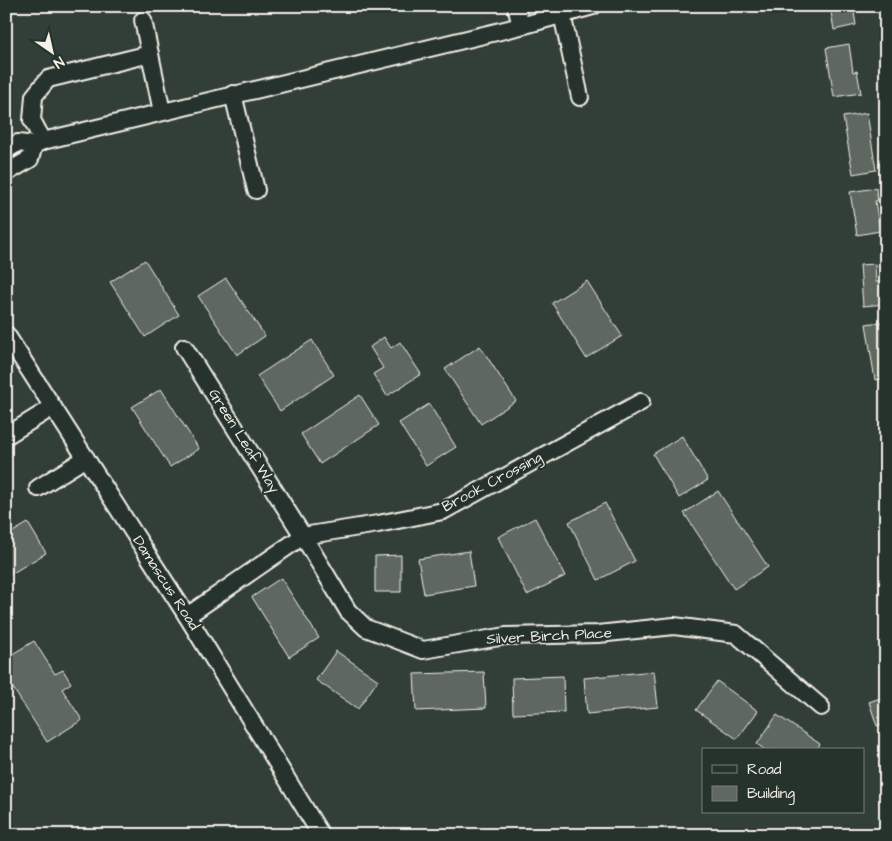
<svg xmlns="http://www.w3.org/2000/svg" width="892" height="841" font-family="'Architects Daughter',sans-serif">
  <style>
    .building { fill: #5f6861; stroke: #f4f1e8 }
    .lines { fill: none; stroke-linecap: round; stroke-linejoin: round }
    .minor-casing { stroke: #f4f1e8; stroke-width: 20 }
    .minor { stroke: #26332d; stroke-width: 16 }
    .labels { text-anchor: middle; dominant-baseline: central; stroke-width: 4; stroke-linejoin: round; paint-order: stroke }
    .street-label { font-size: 15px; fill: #f4f1e8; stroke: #26332d }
  </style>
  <rect width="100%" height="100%" fill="#323e38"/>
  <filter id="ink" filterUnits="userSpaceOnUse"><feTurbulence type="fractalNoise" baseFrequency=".02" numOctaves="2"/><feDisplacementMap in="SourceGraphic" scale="10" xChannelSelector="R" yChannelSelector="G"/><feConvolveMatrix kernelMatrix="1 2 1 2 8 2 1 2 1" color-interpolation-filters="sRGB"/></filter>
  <g filter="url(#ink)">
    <g class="building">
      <path d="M 830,6 L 853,6 L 856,25 L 834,30 Z"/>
      <path d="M 849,44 L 853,72 L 857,71 L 861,93 L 834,97 L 826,48 Z"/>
      <path d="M 867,113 L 876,170 L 853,174 L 843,117 Z"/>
      <path d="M 876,188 L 878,201 L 875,201 L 880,231 L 857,235 L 850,192 Z"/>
      <path d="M 145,260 L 179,315 L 145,337 L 110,282 Z"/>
      <path d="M 875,264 L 876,282 L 886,281 L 886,304 L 863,306 L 860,265 Z"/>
      <path d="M 226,278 L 265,336 L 237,355 L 198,296 Z"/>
      <path d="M 587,281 L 622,336 L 586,358 L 552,303 Z"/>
      <path d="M 886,321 L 886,378 L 875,380 L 866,324 Z"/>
      <path d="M 384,337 L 391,348 L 400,342 L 421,374 L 387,396 L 373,374 L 383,368 L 370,347 Z"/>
      <path d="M 312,340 L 334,375 L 280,411 L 257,376 Z"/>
      <path d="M 480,346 L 516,401 L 481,424 L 445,369 Z"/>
      <path d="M 161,389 L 199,449 L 170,467 L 132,407 Z"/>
      <path d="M 360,395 L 379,425 L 320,464 L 301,434 Z"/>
      <path d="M 429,404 L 456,447 L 426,466 L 399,423 Z"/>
      <path d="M 682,436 L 708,480 L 679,498 L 653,454 Z"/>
      <path d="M 718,491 L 768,567 L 734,589 L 684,513 Z"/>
      <path d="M 605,503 L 635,561 L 598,580 L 569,522 Z"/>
      <path d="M 535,518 L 565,576 L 527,595 L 498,537 Z"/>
      <path d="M 28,523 L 46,553 L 6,577 L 6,536 Z"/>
      <path d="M 469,551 L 474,586 L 424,594 L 418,559 Z"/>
      <path d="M 401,555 L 401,592 L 375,592 L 375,556 Z"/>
      <path d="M 281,578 L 319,638 L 289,657 L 252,597 Z"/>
      <path d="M 34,641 L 55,674 L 63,670 L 71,683 L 62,689 L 82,720 L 47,742 L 6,677 L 6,658 Z"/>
      <path d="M 336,651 L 378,680 L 358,709 L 316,680 Z"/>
      <path d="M 654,671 L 658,707 L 587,714 L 584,678 Z"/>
      <path d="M 484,672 L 486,708 L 416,711 L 414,674 Z"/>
      <path d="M 563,676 L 564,712 L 513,714 L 512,678 Z"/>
      <path d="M 717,681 L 758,711 L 737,739 L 696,710 Z"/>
      <path d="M 886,696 L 886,723 L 877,726 L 869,702 Z"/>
      <path d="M 777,715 L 820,744 L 816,750 L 765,750 L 757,744 Z"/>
    </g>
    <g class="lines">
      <g class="minor-casing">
        <g id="minor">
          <path d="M 562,14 L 580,97"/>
          <path d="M 143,20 L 150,54"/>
          <path d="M 521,26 L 593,6"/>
          <path d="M 233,94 L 256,190"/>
          <path d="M 43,141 L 32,120 L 34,96 L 48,79 L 150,54 L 162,112"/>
          <path d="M 34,145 L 43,141 L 521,26 L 516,6"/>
          <path d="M 6,150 L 18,143 L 34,145 L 30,159 L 6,173"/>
          <path d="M 6,334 L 187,616 L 321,835"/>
          <path d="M 184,347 L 303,536 L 348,611 L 366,628 L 423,650 L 506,636 L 598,634 L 674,626 L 736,634 L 821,707"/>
          <path d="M 6,436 L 53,407"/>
          <path d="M 38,488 L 86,458"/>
          <path d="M 187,616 L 303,536 L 378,524 L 443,511 L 641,402"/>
        </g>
      </g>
      <use href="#minor" class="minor"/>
    </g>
  </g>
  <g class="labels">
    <g class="street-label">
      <text transform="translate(244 441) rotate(58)">Green Leaf Way</text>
      <text transform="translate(492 482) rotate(-28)">Brook Crossing</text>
      <text transform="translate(166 583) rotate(57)">Damascus Road</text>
      <text transform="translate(549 636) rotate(-3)">Silver Birch Place</text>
    </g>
  </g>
  <rect width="892" height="841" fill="none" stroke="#26332d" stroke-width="25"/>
  <rect x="12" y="12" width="867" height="816" fill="none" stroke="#f4f1e8" stroke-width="2" filter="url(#ink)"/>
  <rect x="702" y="748" width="162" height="65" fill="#26332d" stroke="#787f78"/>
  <rect x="712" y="765" width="25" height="8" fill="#26332d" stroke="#787f78"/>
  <text x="747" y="774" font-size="15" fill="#f4f1e8">Road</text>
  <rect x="712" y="786" width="25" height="15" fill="#5f6861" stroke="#787f78"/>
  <text x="747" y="798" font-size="15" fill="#f4f1e8">Building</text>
  <g transform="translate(52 52) rotate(146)" stroke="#26332d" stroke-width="4" paint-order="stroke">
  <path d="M0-4L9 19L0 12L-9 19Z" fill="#f4f1e8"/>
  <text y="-8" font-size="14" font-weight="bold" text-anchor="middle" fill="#f4f1e8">N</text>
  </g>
</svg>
